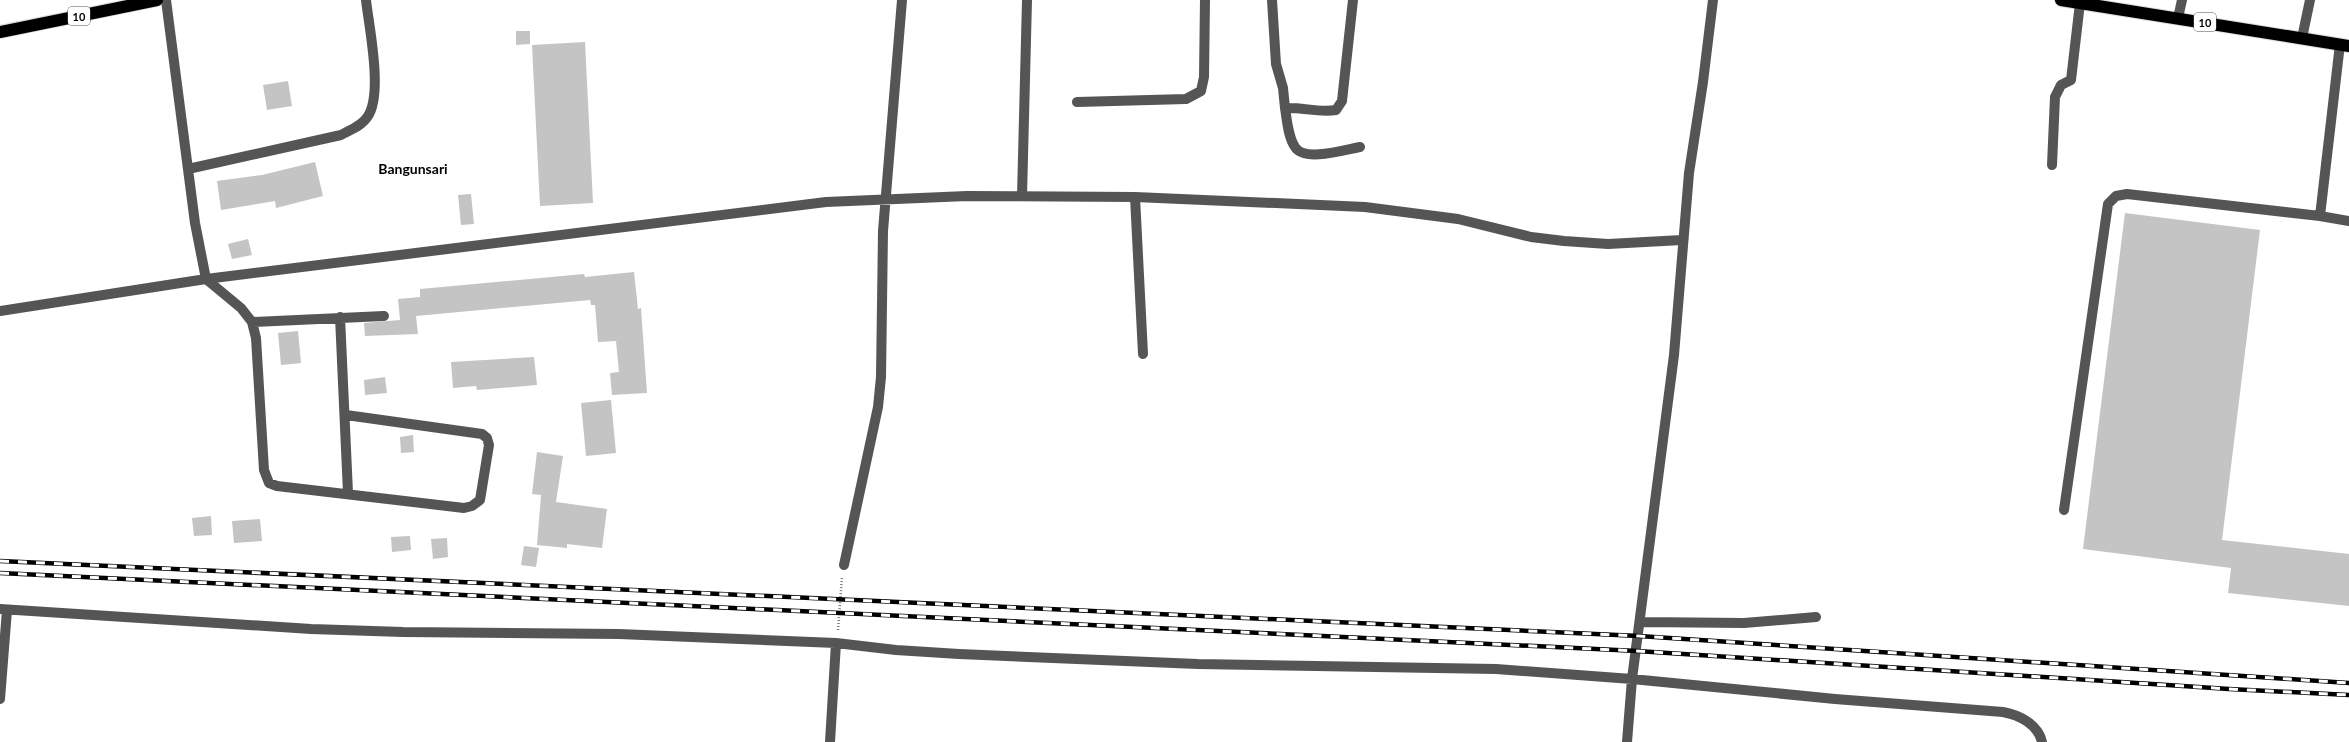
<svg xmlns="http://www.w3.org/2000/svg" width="2349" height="742" font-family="Lato,sans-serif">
	<rect width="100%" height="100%" fill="#fff"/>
	<path fill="#c4c4c4" d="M516,31h14v13l-14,1z
		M585,42l8,161 -53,3 -8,-161z
		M288,81l4,25 -25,4 -4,-25z
		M315,162l8,34 -47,12 -1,-7 -54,9 -4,-29 45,-6z
		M471,194l3,30 -13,1 -3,-30z
		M2125,213l135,17 -38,310 127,14v52l-121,-13 3,-25 -148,-19z
		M248,239l4,16 -20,4 -4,-15z
		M634,272l4,37 3,-1 6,85 -35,2 -2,-22 9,-1 -3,-31 -18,1 -3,-37h-4l-1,-5 -174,16 2,18 -53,2 -1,-13 36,-3 -2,-21 22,-2v-8l164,-15 1,3z
		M298,331l3,32 -20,2 -3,-32z
		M534,357l3,28 -60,5 -1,-4 -23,2 -2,-26z
		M385,377l2,16 -22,2 -1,-15z
		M611,400l5,53 -30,3 -5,-53z
		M413,435l1,17 -13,1 -1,-16z
		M537,452l26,4 -7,46 51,7 -5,39 -35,-4v4l-30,-3 4,-50 -9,-1z
		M211,516l1,19 -18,1 -2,-18z
		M260,519l2,22 -28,2 -2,-22z
		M410,536l1,14 -19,2 -1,-15z
		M447,538l1,19 -15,2 -2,-20z
		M524,546l15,2 -3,19 -15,-2z"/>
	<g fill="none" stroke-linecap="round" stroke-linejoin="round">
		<g stroke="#dbdbdb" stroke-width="14">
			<path id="highway" d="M2061,0l288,46
				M0,32l157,-32"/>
		</g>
		<path stroke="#777" stroke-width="2.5" stroke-dasharray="1 2" stroke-linecap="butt" d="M838,630l4,-53"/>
		<path stroke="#555" stroke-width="10" d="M1272,0l4,64 7,24 2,20c17,-1 34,5 51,2l6,-9 11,-101
			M2178,18l4,-18
			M2302,38l8,-38
			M1077,102l109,-3 15,-8 3,-14 1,-77
			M1285,108c2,12 3,29 10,39 9,15 49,3 65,0
			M2052,165l3,-68 6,-12 10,-5 9,-77
			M188,169l153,-34c9,-5 21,-9 27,-19 15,-23 1,-89 -2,-116
			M1022,196l5,-196
			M1135,197l8,157
			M2320,216l29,5
			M206,279l620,-77 141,-6 168,1 230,10 93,12 73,18 33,4 44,3 74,-4
			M206,279l35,29 11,14 4,16 8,132 5,13 8,3 187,22 8,-2 8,-6 9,-55 -2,-7 -5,-4 -136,-19
			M0,311l206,-32 -11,-56 -29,-223
			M340,317l8,176
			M252,322l132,-6
			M2064,510l44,-306 8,-8 11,-2 193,22 20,-172
			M844,565l34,-158 3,-30 2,-146 19,-231
			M0,609l311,20 92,3 216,2 217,9 60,7 63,4 239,10 298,5 136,10 203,20 168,13c16,3 35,12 39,30
			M1641,622l103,1 72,-6
			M0,699l7,-89
			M830,742l6,-99
			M1627,742l5,-63 42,-324 15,-182 14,-91 10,-82"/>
		<use href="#highway" stroke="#000" stroke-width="12"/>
		<g stroke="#000" stroke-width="4.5">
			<path id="rail" d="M0,561l1639,75 710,47
				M0,573l1637,78 592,38 120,6"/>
		</g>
		<use href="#rail" stroke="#fff" stroke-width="3" stroke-dasharray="9" stroke-linecap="butt"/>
	</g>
	<g text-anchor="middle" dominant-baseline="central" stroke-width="3" stroke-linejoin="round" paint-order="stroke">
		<g fill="#fff" stroke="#4c4c4c" stroke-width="1">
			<rect x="68" y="7" width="22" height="18" rx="3"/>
			<rect x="2194" y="13" width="22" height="18" rx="3"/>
		</g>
		<g font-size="11" font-weight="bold" fill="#000">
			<text x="79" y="16">10</text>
			<text x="2205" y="22">10</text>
		</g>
		<g font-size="14" font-weight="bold" fill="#000" stroke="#fff">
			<text x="413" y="168">Bangunsari</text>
		</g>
	</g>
</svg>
